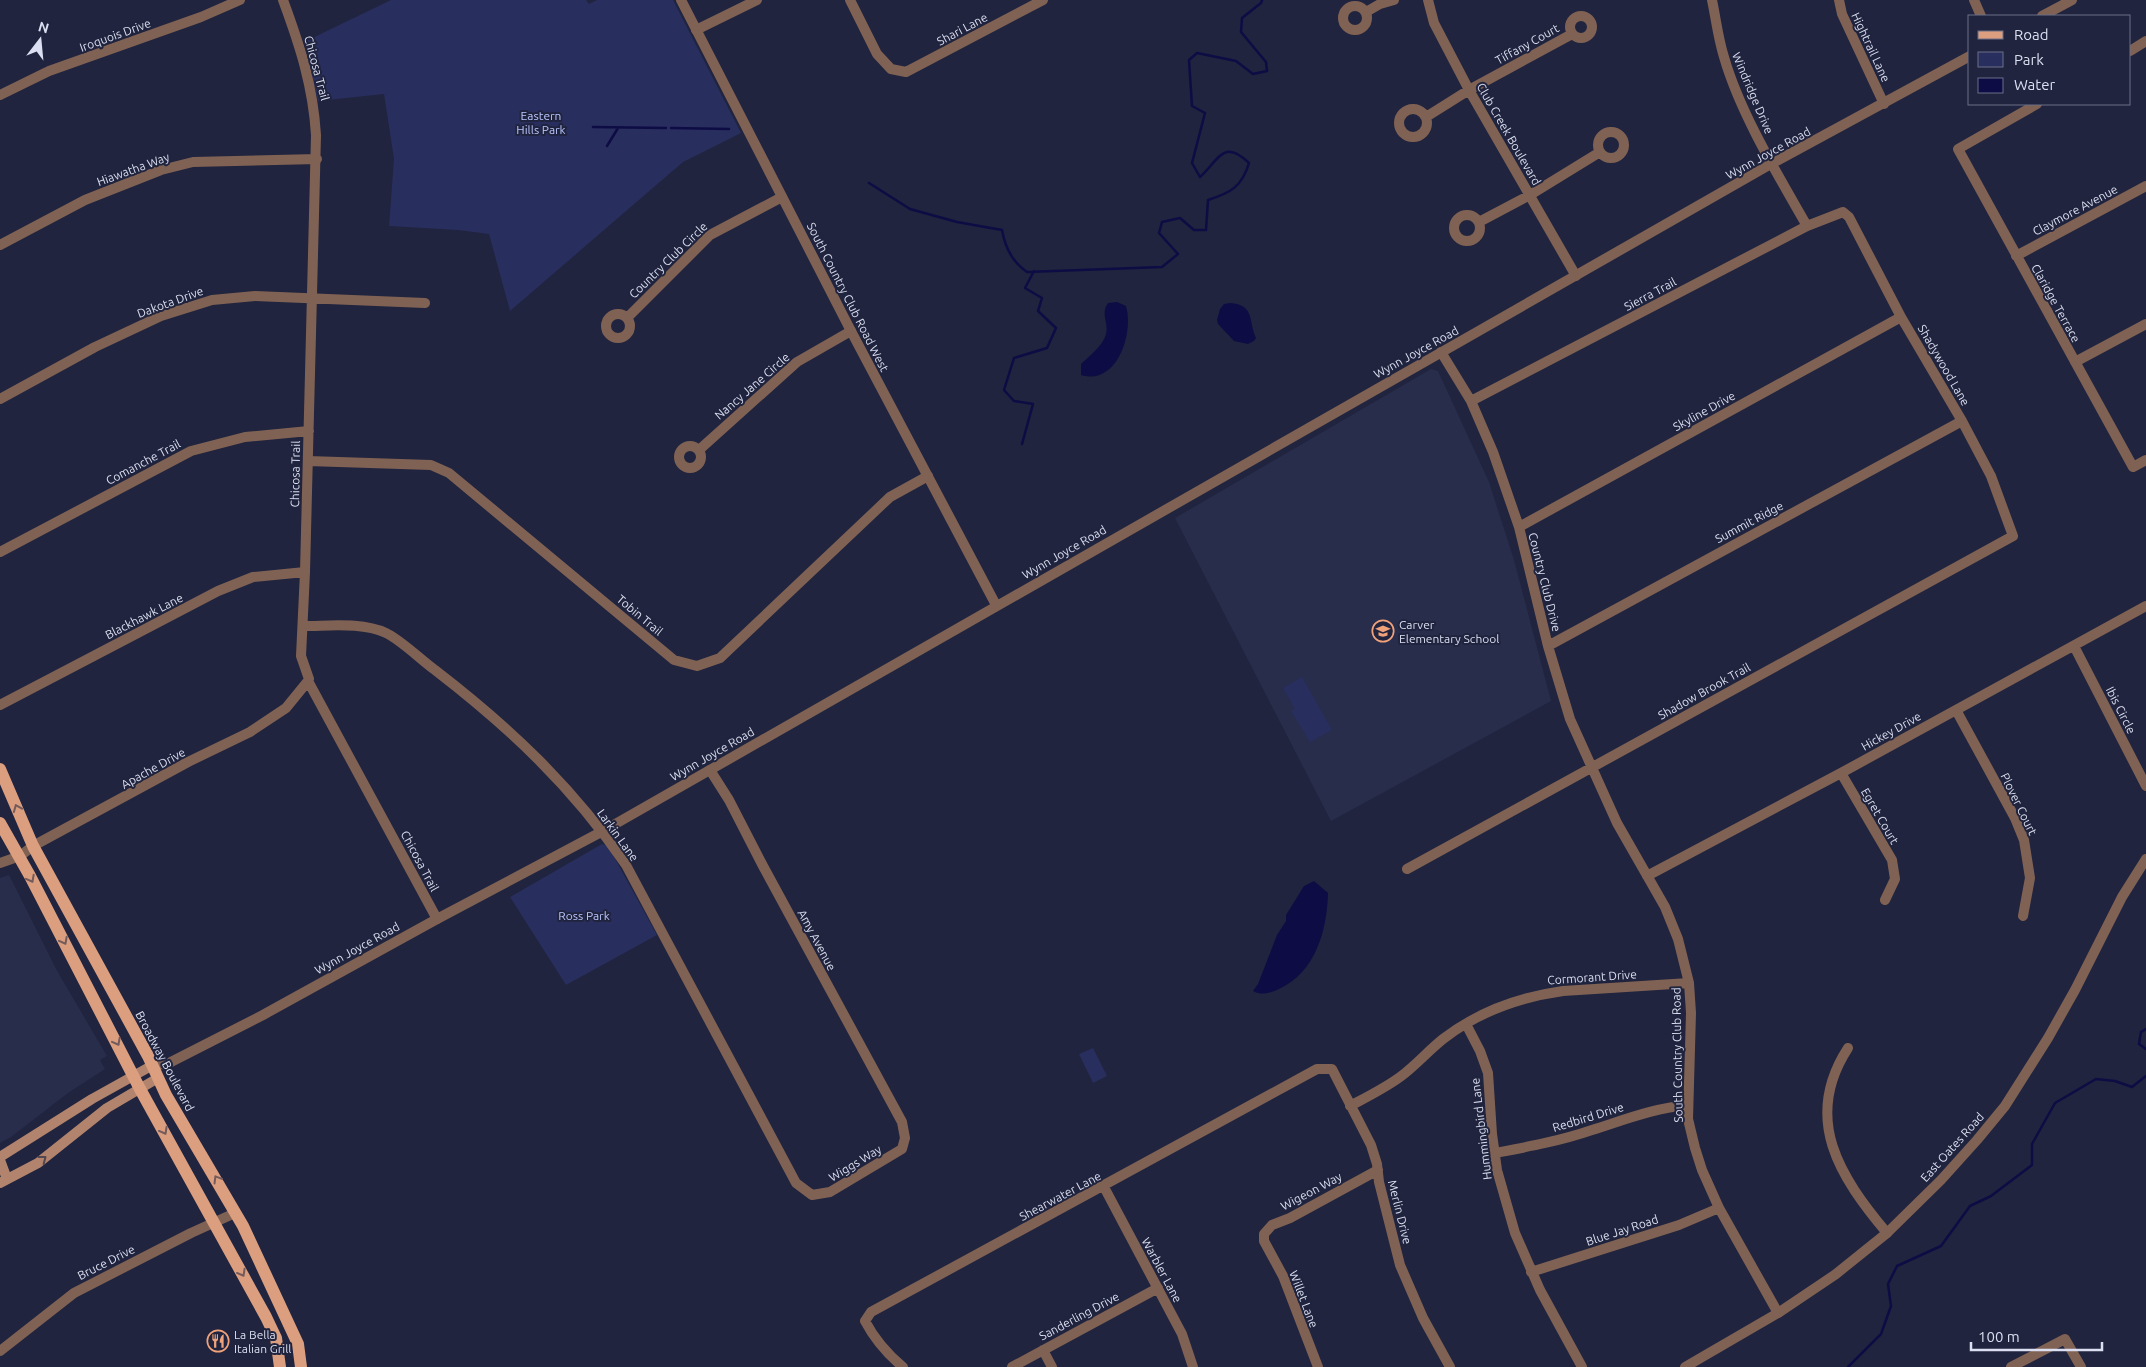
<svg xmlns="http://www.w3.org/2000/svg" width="2146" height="1367" font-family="Ubuntu,sans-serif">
	<rect width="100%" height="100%" fill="#20243e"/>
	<path fill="#282d4c" d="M1431,369l7,2 51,111 25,78 37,141 -220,120 -156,-303z
		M9,875l47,94 51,87 -7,4 5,9 -37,24 -57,44 -11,6v-265z"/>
	<path fill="#282e5e" d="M391,0h195l3,4 8,-4h76l68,133 -58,29 -173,149 -21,-77 -31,-4 -69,-4 5,-67 -10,-65 -66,7 -14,-59z
		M1302,677l30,53 -22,12 -19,-31 4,-2 -12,-21z
		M602,844l6,2 49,89 -91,50 -56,-88z
		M1093,1048l14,28 -14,7 -14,-29z"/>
	<path fill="#0e0c44" d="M1117,302l9,4c8,27 -9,80 -45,69v-11c8,-8 22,-18 25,-30 3,-11 -6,-20 2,-31z
		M1230,303c25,2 18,17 26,35l-2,3 -6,3 -14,-3 -16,-17 -1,-4 3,-11 4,-5z
		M1314,881l14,12c-1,37 -12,79 -49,96 -9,4 -17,7 -26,2l5,-7 19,-49 9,-14v-6l18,-29z"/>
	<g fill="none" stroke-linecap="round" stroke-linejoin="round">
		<path stroke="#0e0c44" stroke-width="2.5" d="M593,127l73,1
			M671,128l58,1
			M607,146l11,-18
			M869,183l41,26 47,13 45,8c3,17 10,32 25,42l135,-5 16,-13 -19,-21 3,-11 18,-4 14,12h12l2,-30c22,-7 34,-13 41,-37 -26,-25 -30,-3 -49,14l-8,-14 13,-50 -13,-7 -3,-46 8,-7 39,8 17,13 14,-3 -1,-9 -25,-30 1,-14 19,-15 1,-3
			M1022,444l11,-40 -19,-3 -10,-11 10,-32 33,-10 9,-20 -18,-17 4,-13 -17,-10 9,-17
			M2146,1029l-5,3 -2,12 7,5
			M1848,1367l33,-33 10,-28 -3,-22 9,-18 44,-20 29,-40 21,-10 41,-31v-21l23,-41 41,-24 19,2 17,6 14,-11"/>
		<path stroke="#806254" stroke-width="10" d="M283,0c17,46 30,86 33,135l-11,437 -4,84 8,23 -1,2 129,238
			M850,0l27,54 14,15 15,3 137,-72
			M1428,0l6,23 35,67 107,186
			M1712,0c4,19 6,38 12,57 16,56 54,118 83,169
			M1839,0l3,14 42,90
			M1974,0l7,16
			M1343 18a12 12 0 1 1 24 0a12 12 0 1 1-24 0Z
			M1366,12l14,-8 14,-4
			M1570 27a11 11 0 1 1 22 0a11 11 0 1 1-22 0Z
			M696,30l61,-30
			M2130,51l16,-10
			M0,95l49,-24 152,-54 39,-17
			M2037,104l-79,45 175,318 13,-7
			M1399 123a14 14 0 1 1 28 0a14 14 0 1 1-28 0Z
			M1426,117l43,-27 103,-56
			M1598 145a13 13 0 1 1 26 0a13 13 0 1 1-26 0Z
			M1454 228a13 13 0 1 1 26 0a13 13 0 1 1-26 0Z
			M1479,222l51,-27 70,-43
			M0,245l85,-45 76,-30 32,-8 124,-3
			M2016,256l130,-70
			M606 326a12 12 0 1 1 24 0a12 12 0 1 1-24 0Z
			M627,318l83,-83 72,-38
			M1441,352l30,49 22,51 26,75 29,119 22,73 47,104 48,84 13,32 11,44 2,30 -3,106 7,29 7,22 17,38 59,105
			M2075,362l71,-38
			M0,399l95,-52 66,-31 51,-16 43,-4 170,7
			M679 457a11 11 0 1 1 22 0a11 11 0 1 1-22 0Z
			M699,450l98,-88 54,-31
			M308,461l123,4 18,8 225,187 23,6 23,-8 170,-161 38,-21
			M1519,527l382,-210
			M0,552l191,-101 54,-14 64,-6
			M303,626c27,0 59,-4 83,7 15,7 35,27 49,37 74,57 138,117 191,195l170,318 16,12 18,-3 72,-43 3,-11 -3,-16 -139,-256 -34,-66 -19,-30
			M1548,646l414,-225
			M2074,646l72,140
			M0,705l218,-114 35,-14 52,-5
			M1956,710l59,108 9,22 6,38 -7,38
			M1841,773l51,87 3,19 -10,21
			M0,863l20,-7 13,-10 155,-84 62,-30 36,-24 22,-27
			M1407,869l606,-333 -22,-60 -29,-55 -61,-104 -52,-100 -6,-5 -36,14 -336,175
			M1647,876l194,-103 305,-167
			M1466,1024l14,27 8,22 4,61 5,36 18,63 25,57 42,77
			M1848,1048c-46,71 -8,129 39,185
			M1350,1106c17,-9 35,-18 50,-29 15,-11 28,-26 43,-38 35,-27 77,-42 120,-48l126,-8
			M1495,1153c32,-6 65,-12 97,-23 32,-10 62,-22 96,-25
			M1104,1187l78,147 11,33
			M1531,1272l148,-47 40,-17
			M1043,1350l9,17
			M0,1351l74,-58 117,-60 44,-20
			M903,1367c-17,-14 -28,-27 -38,-46l6,-9 446,-243h15l39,76 6,19 2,18 21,83 23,53 27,49
			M1012,1367l146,-79
			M1318,1367l-35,-91 -19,-35v-7l8,-9 18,-7 88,-48
			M2011,1367l54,-28 16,28"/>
		<path stroke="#806254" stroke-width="10" d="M681,0l170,331 145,274
			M2042,16l30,-16
			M153,1065l14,-1 96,-49 174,-96 166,-88 1168,-667 199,-108
			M1685,1367l93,-54 58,-39 51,-41 54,-53 36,-40 28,-34 43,-68 27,-48 47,-93 24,-38"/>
		<path stroke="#b3846d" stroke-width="10" d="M0,1157l92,-58 61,-34
			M0,1160l7,19
			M0,1183l38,-20 69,-55 51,-30"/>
		<path stroke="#db9e7f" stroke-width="12" d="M0,769l33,77 115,210 18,39 77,131 55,118 3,23
			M0,823l30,53 110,213 126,228 10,21 4,29"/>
	</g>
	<defs><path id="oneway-chevron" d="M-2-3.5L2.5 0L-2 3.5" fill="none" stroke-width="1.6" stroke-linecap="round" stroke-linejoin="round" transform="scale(1.25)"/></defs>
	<g stroke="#745b5b">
		<use href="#oneway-chevron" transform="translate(17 808) rotate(-112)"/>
		<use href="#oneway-chevron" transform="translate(31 879) rotate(62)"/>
		<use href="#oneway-chevron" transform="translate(64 941) rotate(62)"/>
		<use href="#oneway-chevron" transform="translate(117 1042) rotate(62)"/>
		<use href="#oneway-chevron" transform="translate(164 1131) rotate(61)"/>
		<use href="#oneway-chevron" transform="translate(217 1179) rotate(-121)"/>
		<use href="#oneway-chevron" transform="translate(242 1273) rotate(61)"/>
	</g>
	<use stroke="#53464e" href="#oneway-chevron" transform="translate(43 1159) rotate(-37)"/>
	<defs>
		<g id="school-ring" transform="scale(1.125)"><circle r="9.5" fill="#20243e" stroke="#f0a27a" stroke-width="1.5"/><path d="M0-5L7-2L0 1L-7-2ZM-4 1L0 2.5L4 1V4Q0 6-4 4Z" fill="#f0a27a"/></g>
		<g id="restaurant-ring" transform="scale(1.125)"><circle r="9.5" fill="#20243e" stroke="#f0a27a" stroke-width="1.5"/><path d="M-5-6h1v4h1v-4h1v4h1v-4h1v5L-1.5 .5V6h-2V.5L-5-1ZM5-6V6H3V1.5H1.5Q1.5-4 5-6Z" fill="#f0a27a"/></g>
	</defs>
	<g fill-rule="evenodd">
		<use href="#school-ring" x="1383" y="631"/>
		<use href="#restaurant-ring" x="218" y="1341"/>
	</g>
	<g text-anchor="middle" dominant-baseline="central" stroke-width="4" stroke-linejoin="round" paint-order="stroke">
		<g font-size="12" fill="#dbdff1" stroke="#20243e">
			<text transform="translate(962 29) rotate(-28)">Shari Lane</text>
			<text transform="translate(115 35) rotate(-20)">Iroquois Drive</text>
			<text transform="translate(1527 44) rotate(-29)">Tiffany Court</text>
			<text transform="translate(1871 47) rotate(65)">Hightrail Lane</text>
			<text transform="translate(317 68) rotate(75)">Chicosa Trail</text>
			<text transform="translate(1753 93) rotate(67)">Windridge Drive</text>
			<text transform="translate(1509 134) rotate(60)">Club Creek Boulevard</text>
			<text transform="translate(1768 153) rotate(-29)">Wynn Joyce Road</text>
			<text transform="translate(133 169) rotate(-20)">Hiawatha Way</text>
			<text transform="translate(2075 210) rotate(-28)">Claymore Avenue</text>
			<text transform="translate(668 260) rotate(-44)">Country Club Circle</text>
			<text transform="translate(1650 294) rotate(-28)">Sierra Trail</text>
			<text transform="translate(848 297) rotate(63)">South Country Club Road West</text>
			<text transform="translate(170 302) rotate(-20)">Dakota Drive</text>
			<text transform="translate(2056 303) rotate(61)">Claridge Terrace</text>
			<text transform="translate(1416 352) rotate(-29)">Wynn Joyce Road</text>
			<text transform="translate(1944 365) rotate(60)">Shadywood Lane</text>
			<text transform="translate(752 386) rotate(-41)">Nancy Jane Circle</text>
			<text transform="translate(1704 411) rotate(-29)">Skyline Drive</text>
			<text transform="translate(143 462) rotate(-28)">Comanche Trail</text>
			<text transform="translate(295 474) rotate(-89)">Chicosa Trail</text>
			<text transform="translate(1749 522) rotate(-28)">Summit Ridge</text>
			<text transform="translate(1064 552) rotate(-30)">Wynn Joyce Road</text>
			<text transform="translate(1545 582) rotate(76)">Country Club Drive</text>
			<text transform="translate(640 615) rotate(40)">Tobin Trail</text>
			<text transform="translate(144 616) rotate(-27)">Blackhawk Lane</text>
			<text transform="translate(1704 691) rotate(-29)">Shadow Brook Trail</text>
			<text transform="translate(2121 710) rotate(63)">Ibis Circle</text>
			<text transform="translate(1891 731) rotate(-29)">Hickey Drive</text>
			<text transform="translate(712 754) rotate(-30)">Wynn Joyce Road</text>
			<text transform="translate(153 768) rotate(-29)">Apache Drive</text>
			<text transform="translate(2019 804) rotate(64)">Plover Court</text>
			<text transform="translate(1880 816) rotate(60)">Egret Court</text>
			<text transform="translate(618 835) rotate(54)">Larkin Lane</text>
			<text transform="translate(420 861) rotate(62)">Chicosa Trail</text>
			<text transform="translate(817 940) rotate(62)">Amy Avenue</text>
			<text transform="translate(357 948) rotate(-29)">Wynn Joyce Road</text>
			<text transform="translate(1592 977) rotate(-4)">Cormorant Drive</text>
			<text transform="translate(1677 1055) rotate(-91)">South Country Club Road</text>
			<text transform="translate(165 1061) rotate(62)">Broadway Boulevard</text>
			<text transform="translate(1588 1117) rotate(-17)">Redbird Drive</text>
			<text transform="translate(1481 1129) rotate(-97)">Hummingbird Lane</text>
			<text transform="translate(1952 1147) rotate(-48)">East Oates Road</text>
			<text transform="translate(855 1163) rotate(-31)">Wiggs Way</text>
			<text transform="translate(1311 1191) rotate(-28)">Wigeon Way</text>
			<text transform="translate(1060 1196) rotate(-28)">Shearwater Lane</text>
			<text transform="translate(1400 1212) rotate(76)">Merlin Drive</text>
			<text transform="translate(1622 1230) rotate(-18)">Blue Jay Road</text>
			<text transform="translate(106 1262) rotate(-27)">Bruce Drive</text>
			<text transform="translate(1162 1270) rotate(62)">Warbler Lane</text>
			<text transform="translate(1304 1299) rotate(69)">Willet Lane</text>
			<text transform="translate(1079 1316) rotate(-28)">Sanderling Drive</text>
		</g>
		<g font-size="12" fill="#bac6fd" stroke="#20243e">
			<text x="541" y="115">Eastern<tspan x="541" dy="14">Hills Park</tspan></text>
			<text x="584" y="915">Ross Park</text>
		</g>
		<g font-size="12" fill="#dbdff1" stroke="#20243e" text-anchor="start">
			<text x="1399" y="624">Carver<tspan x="1399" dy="14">Elementary School</tspan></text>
			<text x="234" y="1334">La Bella<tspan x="234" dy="14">Italian Grill</tspan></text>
		</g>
	</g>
	<rect x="1968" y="15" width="162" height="90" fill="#20243e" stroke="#6b6f86"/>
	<rect x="1978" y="31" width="25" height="8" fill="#db9e7f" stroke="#6b6f86"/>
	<text x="2014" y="40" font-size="15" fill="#dbdff1">Road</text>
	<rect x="1978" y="52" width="25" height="15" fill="#282e5e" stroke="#6b6f86"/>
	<text x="2014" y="65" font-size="15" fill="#dbdff1">Park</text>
	<rect x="1978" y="78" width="25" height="15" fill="#0e0c44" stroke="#6b6f86"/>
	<text x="2014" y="90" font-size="15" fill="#dbdff1">Water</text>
	<g transform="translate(40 40) rotate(16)" stroke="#20243e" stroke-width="4" paint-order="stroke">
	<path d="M0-4L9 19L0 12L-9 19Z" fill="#dbdff1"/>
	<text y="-8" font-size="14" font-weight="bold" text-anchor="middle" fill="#dbdff1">N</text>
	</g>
	<path d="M1971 1342v8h131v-8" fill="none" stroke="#dbdff1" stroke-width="2.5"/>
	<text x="1978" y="1342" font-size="15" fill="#dbdff1" stroke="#20243e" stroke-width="4" paint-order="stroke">100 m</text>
</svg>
